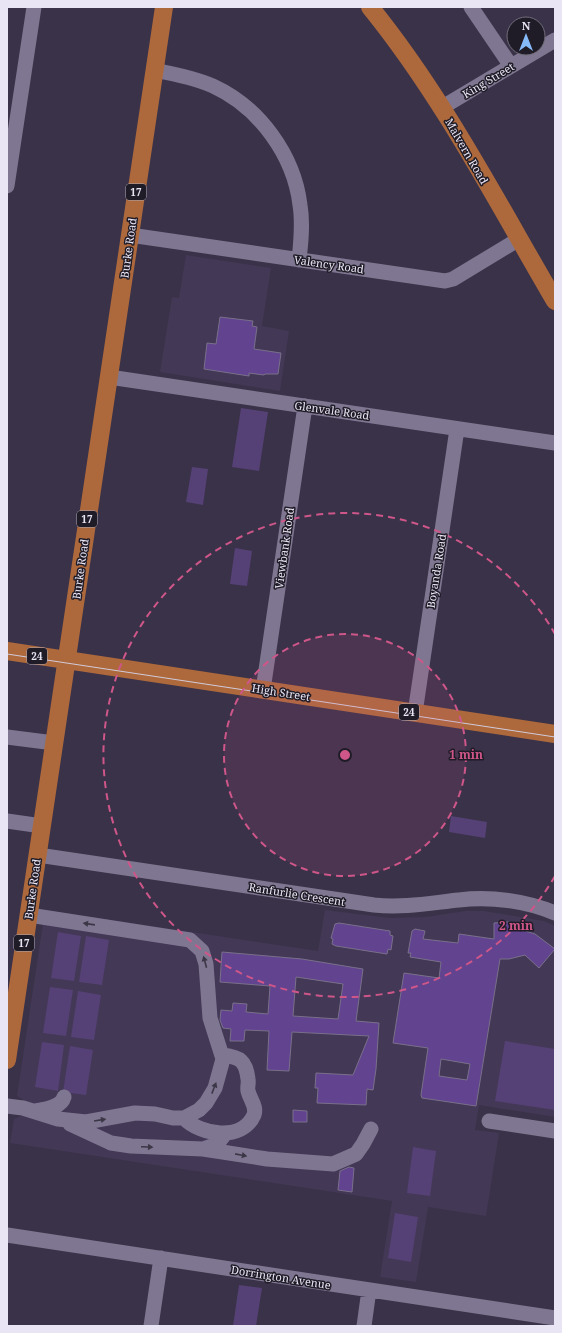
<svg xmlns="http://www.w3.org/2000/svg" width="562" height="1333" font-family="'Noto Serif',serif">
	<rect width="100%" height="100%" fill="#3a3249"/>
	<path fill="#433856" d="M186,255l85,13 -9,58 27,5 -9,60 -120,-19 12,-75 7,1z
		M45,910l273,41 7,-41 65,8 36,-1 39,-6h19l60,10 11,5v191l-76,-12 -4,25 24,3 -13,83 -58,-9 -12,75 -36,-5 12,-76 -382,-58 4,-24 7,-3 2,-16 -6,-4z"/>
	<path fill="#554175" d="M241,408l27,4 -9,59 -27,-4z
		M192,467l16,2 -5,36 -17,-3z
		M235,548l17,3 -5,35 -17,-2z
		M451,816l36,6 -2,16 -36,-6z
		M58,932l23,4 -7,45 -23,-3z
		M86,936l23,4 -7,45 -23,-3z
		M50,987l23,3 -7,46 -23,-3z
		M78,991l23,4 -7,45 -23,-3z
		M505,1041l50,8v61l-60,-9z
		M42,1042l22,3 -6,46 -23,-4z
		M70,1046l23,4 -7,45 -23,-3z
		M413,1147l23,4 -6,45 -23,-3z
		M395,1213l23,4 -7,45 -23,-4z
		M239,1285l23,3 -6,38h-23z"/>
	<path fill="#624390" stroke="#79708a" fill-rule="evenodd" d="M220,317l33,4 -1,5 5,1 -3,22 27,4 -3,21h-13l-1,1 -15,-2v3l-45,-7 3,-26 9,1z
		M508,922l14,3v5l13,4 20,15 -16,19 -14,-13 -16,4h-9l-24,147 -54,-8 -1,-3 7,-47 -35,-5 11,-70 35,5 2,-16 -31,-5 1,-4h-3l4,-22 3,-2 10,2 -2,8 35,4 1,-9 35,5v-16zM441,1059l29,5 -3,16 -28,-4z
		M339,923l51,8v4l3,1 -2,14 -3,-1 -1,5 -51,-8 -4,-2 1,-5 -2,-1 4,-14z
		M222,952l80,7 61,10 -7,52 23,2 -3,46 -3,21 -6,-1 -1,16 -49,-2 1,-15h-3l1,-15 37,2 16,-39 -77,-4 -3,39 -22,-1 2,-39 -24,-1 -1,11h-14l1,-12 -8,-1 -3,-8 1,-10 11,1 1,-8 14,1 -1,8 22,2 2,-28 -50,-4zM296,977l47,7 -5,35 -45,-3z
		M293,1110l14,1v11h-14z
		M349,1167l5,1 -2,24 -14,-2 2,-19z"/>
	<g fill="none" stroke-linecap="round" stroke-linejoin="round">
		<path stroke="#7f7791" stroke-width="15" d="M471,7l40,59
			M154,70c21,4 41,8 59,16 46,21 81,69 87,119 3,18 1,37 -1,55
			M441,108l114,-68
			M7,186l27,-179
			M130,235l315,46 8,-2 66,-40
			M109,377l446,66
			M263,690l42,-284
			M415,713l42,-284
			M7,737l47,6
			M7,821l35,5
			M38,855l336,50c29,3 56,-2 85,-5 32,-4 67,1 96,13
			M7,1106l16,2 35,11 28,3 49,-9 20,1 18,4h11l15,-8 7,-7 9,-15 8,-29 -13,-41 -4,-54 -4,-13 -12,-11 -161,-25
			M35,1111c10,-2 26,-3 29,-14
			M184,1118c16,17 58,24 70,-3 3,-9 -4,-15 -6,-24 -1,-4 1,-8 0,-12 -2,-18 -8,-22 -25,-24
			M489,1121l66,10
			M70,1124l41,19 20,3 72,3 14,-5 9,-11
			M203,1149l64,10 66,5 23,-10 7,-10 8,-15
			M7,1235l548,83
			M151,1326l10,-68
			M364,1326l5,-36"/>
		<path stroke="#ad693c" stroke-width="18" d="M370,7c73,90 127,195 185,294
			M7,651l548,83
			M7,1060l157,-1053"/>
		<path stroke="#d1cbdb" stroke-width="1" d="M7,654l548,83"/>
	</g>
	<defs><path id="oneway-solid" d="M-6-.8H1V-3.2L6.5 0L1 3.2V.8H-6Z"/></defs>
	<g fill="#3c3747">
		<use href="#oneway-solid" transform="translate(89 924) rotate(-172)"/>
		<use href="#oneway-solid" transform="translate(205 962) rotate(-105)"/>
		<use href="#oneway-solid" transform="translate(214 1088) rotate(-69)"/>
		<use href="#oneway-solid" transform="translate(100 1120) rotate(-9)"/>
		<use href="#oneway-solid" transform="translate(147 1147) rotate(3)"/>
		<use href="#oneway-solid" transform="translate(241 1155) rotate(11)"/>
	</g>
	<circle cx="345" cy="755" r="121" fill="#ce5689" fill-opacity=".12"/>
	<g fill="none" stroke="#ce5689" stroke-width="2" stroke-dasharray="7 5">
		<circle cx="345" cy="755" r="121"/>
		<path d="M555 876A242 242 0 1 1 555 634"/>
	</g>
	<g text-anchor="middle" dominant-baseline="central" stroke-width="3" stroke-linejoin="round" paint-order="stroke">
		<g fill="#201c27" stroke="#ada9b6" stroke-width="1">
			<rect x="126" y="184" width="20" height="16" rx="3"/>
			<rect x="77" y="511" width="20" height="16" rx="3"/>
			<rect x="27" y="648" width="20" height="16" rx="3"/>
			<rect x="399" y="704" width="20" height="16" rx="3"/>
			<rect x="14" y="935" width="20" height="16" rx="3"/>
		</g>
		<g font-size="10" font-weight="bold" fill="#eae5f4">
			<text x="136" y="192">17</text>
			<text x="87" y="519">17</text>
			<text x="37" y="656">24</text>
			<text x="409" y="712">24</text>
			<text x="24" y="943">17</text>
		</g>
		<g font-size="11" fill="#eae5f4" stroke="#201c27">
			<text transform="translate(488 80) rotate(-31)">King Street</text>
			<text transform="translate(467 151) rotate(60)">Malvern Road</text>
			<text transform="translate(128 248) rotate(-82)">Burke Road</text>
			<text transform="translate(329 264) rotate(8)">Valency Road</text>
			<text transform="translate(332 410) rotate(8)">Glenvale Road</text>
			<text transform="translate(284 548) rotate(-82)">Viewbank Road</text>
			<text transform="translate(80 569) rotate(-82)">Burke Road</text>
			<text transform="translate(436 571) rotate(-81)">Boyanda Road</text>
			<text transform="translate(281 692) rotate(9)">High Street</text>
			<text transform="translate(32 889) rotate(-82)">Burke Road</text>
			<text transform="translate(297 894) rotate(9)">Ranfurlie Crescent</text>
			<text transform="translate(281 1277) rotate(9)">Dorrington Avenue</text>
		</g>
	</g>
	<circle cx="345" cy="755" r="6" fill="#ce5689" stroke="#201c27" stroke-width="2"/>
	<g font-size="12" text-anchor="middle" font-weight="bold" fill="#ce5689" stroke="#201c27" stroke-width="3" stroke-linejoin="round" paint-order="stroke">
		<text x="466" y="759">1 min</text>
		<text x="516" y="930">2 min</text>
	</g>
	<rect width="562" height="1333" fill="none" stroke="#eae5f4" stroke-width="16"/>
	<g transform="translate(526 36)"><circle r="19" fill="#201c27" stroke="#716c79"/>
	<path d="M0-3L7 15L0 10L-7 15Z" fill="#86bbfb"/>
	<text y="-6" font-size="11" font-weight="bold" text-anchor="middle" fill="#eae5f4">N</text>
	</g>
</svg>
